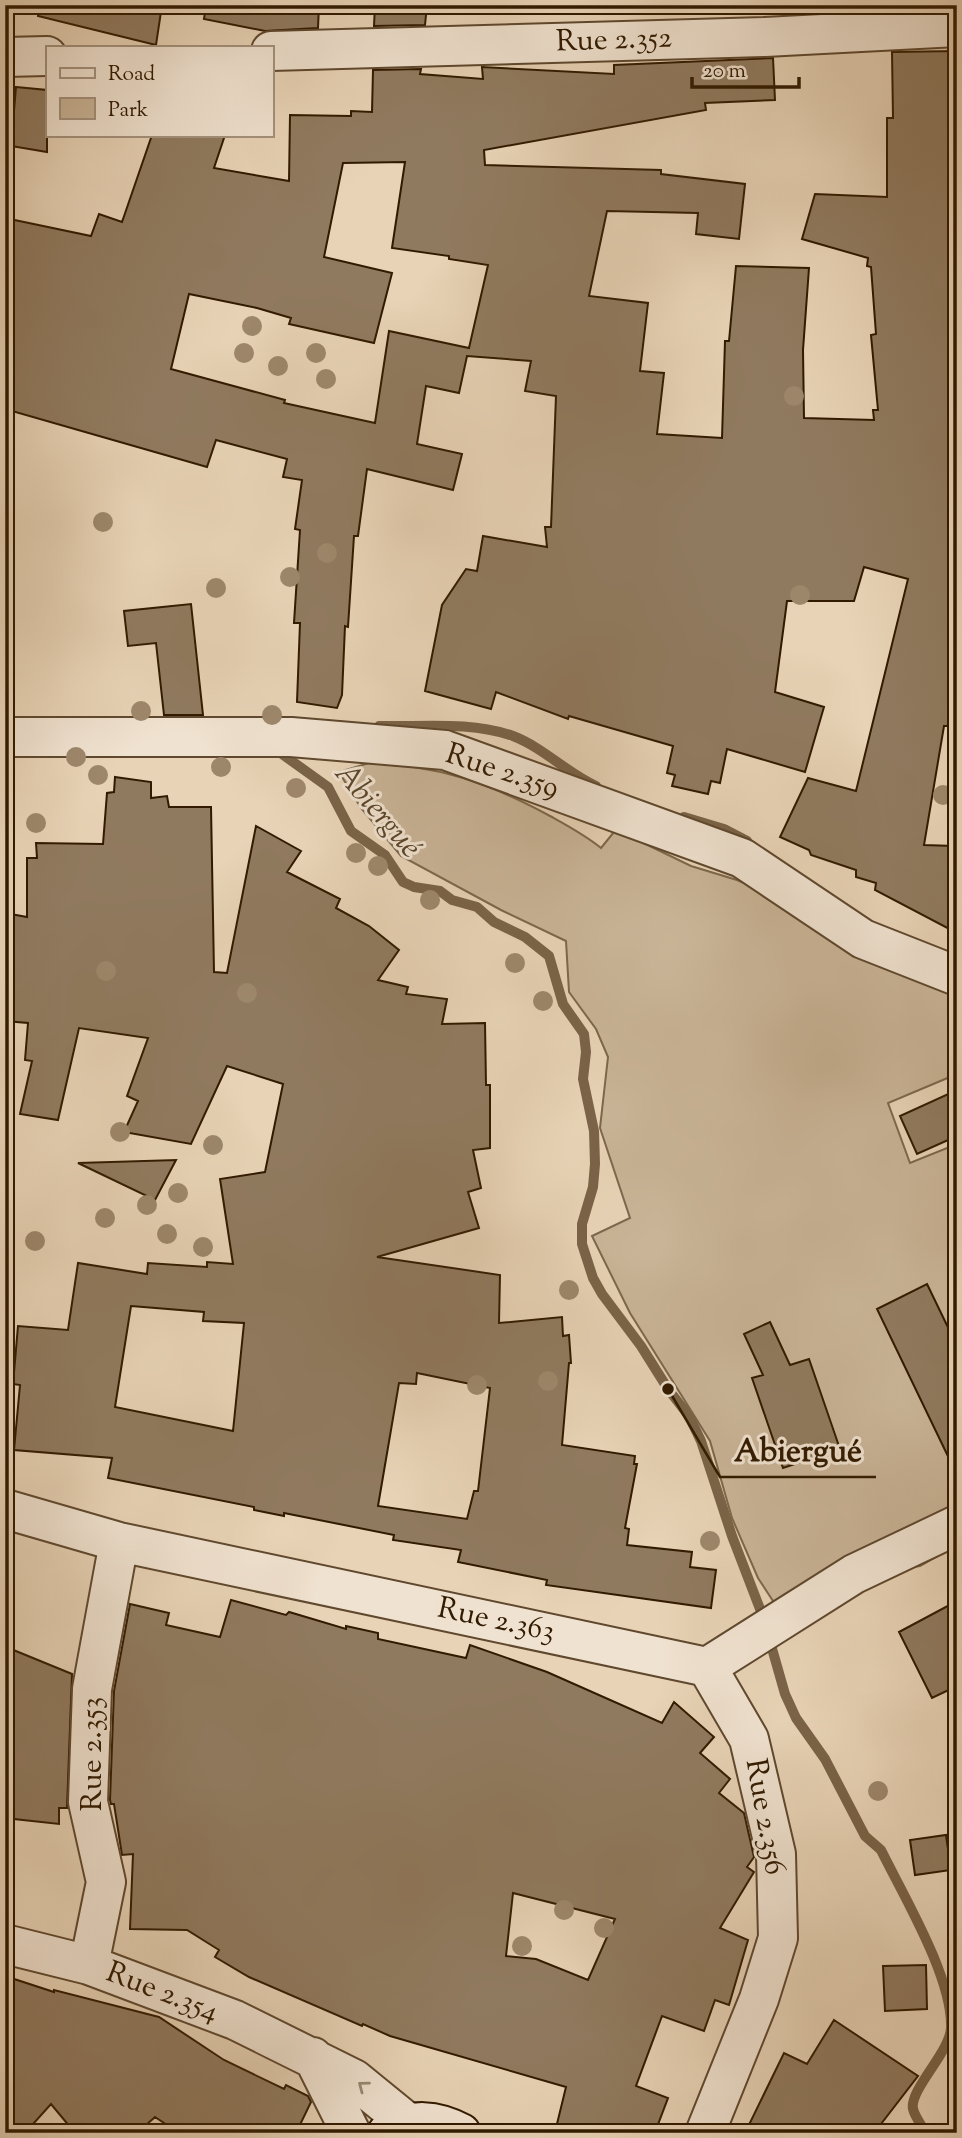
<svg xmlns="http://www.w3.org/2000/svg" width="962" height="2138" font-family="'Sorts Mill Goudy',serif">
	<rect width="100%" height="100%" fill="#e8d3b6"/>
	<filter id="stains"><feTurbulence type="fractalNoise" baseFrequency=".00286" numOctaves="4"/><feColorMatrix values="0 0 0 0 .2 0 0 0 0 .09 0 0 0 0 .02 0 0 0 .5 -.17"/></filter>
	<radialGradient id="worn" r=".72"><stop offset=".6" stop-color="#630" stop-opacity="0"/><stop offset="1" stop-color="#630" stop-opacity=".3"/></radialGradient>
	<path fill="#c9b497" stroke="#7d674c" stroke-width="2" d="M369,763c69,2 120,20 181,53 18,10 35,19 51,32l13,-16 15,4 62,30 46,14 57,24 163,85v85l-69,29 22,60 47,-19v401l-37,21 -46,6 -52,24 -49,5 -15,-23 -26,-60 -22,-77 -80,-128 -38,-77 38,-18 -30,-90 8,-71 -12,-28 -27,-37 -3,-51 -65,-31 -100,-54 -40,-48 -22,-36z"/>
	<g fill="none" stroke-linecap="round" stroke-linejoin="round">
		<path stroke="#7a6348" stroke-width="10" d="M379,726c43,1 92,-5 134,10 31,12 54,37 83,50
			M275,749l53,38 23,44 34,24 18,27 11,5 26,4 12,9 25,7 17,15 31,15 24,19 14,48 21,30 2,18 -3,27 11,52 1,33 -2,23 -11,37v20l11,34 9,16 39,52 27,43 21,27 12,25 31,95 33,86
			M684,817l40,12 23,12
			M769,1638l16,56 11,24 29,41 40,77 16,14c22,45 72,128 70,178 -1,24 -42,62 -38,81 2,8 9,17 13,24"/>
	</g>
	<path fill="#907a5f" stroke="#311a00" stroke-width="2" fill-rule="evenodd" d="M39,5h123l-6,40 -118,-29z
		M206,5h113l-1,23 -53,3 -61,-12z
		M375,5h52l-2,20 -51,1z
		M957,51v675h-13l-20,119 30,1 3,87 -82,-43 1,-7 -20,-6v-7l-45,-15 -2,-5 -29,-13 28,-59 48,13 52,-212 -44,-12 -10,34h-67l-12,91 49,15 -19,65 -78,-23 -7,34 -9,-2 -3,13 -36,-8 3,-11 -8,-2 6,-27 -104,-30 -1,3 -72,-27 -5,17 -66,-18 17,-86 24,-36 11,2 6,-35 64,11 -2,-20h6l5,-131 -31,-5 6,-30 -64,-5 -8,37 -33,-7 -9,58 45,10 -9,36 -86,-21 -9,67h-4l-6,91 -3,-1 -3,69 -5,13 -40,-6 3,-79h-6l6,-93 -5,-1 7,-49 -19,-3 4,-18 -71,-19 -9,27 -202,-58v-191l86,18 8,-22 23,8 30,-87h73l-11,33 75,13 1,-66 61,1v-5l21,1 1,-42 48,-1 -1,5 63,5 -1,-12 132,7v-9l159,-7 2,42 -70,3 1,7 -222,40 1,15 176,5v4l84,10 -6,55 -43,-5 2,-21 -91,-2 -18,85 59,7 -8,68 24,2 -7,61 65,4 3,-97h4l7,-75 73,2 -6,82 1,68 70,2 -1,-10h5l-7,-75 5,-1 -5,-67 -4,-1 1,-8 -66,-19 13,-45 72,3v-79h6l-1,-66zM405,162l-13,86 57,8v3l39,6 -19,83 -80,-17 -14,92 -91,-20 1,-3 -114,-31 18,-75 68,14 34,10 -2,6 85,19 18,-70 -68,-16 19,-94z
		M16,87l31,3v62l-36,-6z
		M191,604l12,111h-39l-8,-72 -28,3 -4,-35z
		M115,777l36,5v16l16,-2 2,11h42l3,165 13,1 29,-147 45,25 -14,21 53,27 -4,9 33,18 30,24 -21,30 30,7 -2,7 41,5 -5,25 43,-1 1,62h4v63l-17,2 8,38 -13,4 11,36 -102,29 123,18 -1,48 63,-6 1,19 6,-1 2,28h-2l-7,82 73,11 -1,8h3l-12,64 4,1 -2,16 65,7 -2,15 26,3 -5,38 -165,-23 1,-5 -89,-18 3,-12 -68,-10 1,-5 -110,-22v3l-30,-6v-3l-146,-29 4,-20 -98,-8 6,-65 -7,-1 5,-58 50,4 10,-67 69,11 1,-11 59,4v-5l26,2 -13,-85 45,-7 18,-88 -56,-18 -36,78 -67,-12 14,-31 -11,-5 21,-58 -69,-10 -21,92 -38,-6 12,-53 -7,-1 3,-37 -23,-2v-108l22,4v-59h10l-1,-15 67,1 4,-51 7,-1zM131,1306l73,6 -1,9 41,2 -11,108 -118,-24zM417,1373l73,15 -12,103h-4l-7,28 -89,-13 21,-123 17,1z
		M957,1090v46l-40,18 -17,-38z
		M176,1160l-21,40 -77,-37z
		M927,1284l30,62v129l-80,-166z
		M770,1322l20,43 19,-6 31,90 -57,19 -31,-90 11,-3 -19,-41z
		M231,1600l55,15 3,-3 57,17v-3l32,7v6l88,19 4,-13 77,27 115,51 12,-21 40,35 -14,16 30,26 -11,14 25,20 10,44 -7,10 7,5 -34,56 28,12 -19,65 -14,-5 -11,31 -42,-15 -26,70 32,12 -11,29 -13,6h-69l-19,-5 10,-41 -176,-51 -27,-12 -1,2 -113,-49 -34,-20 4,-7 -32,-20 -57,-1 3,-75 -11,1 -8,-51h-3l-1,-4 4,-109 16,-87 39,9 -3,12 54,12zM513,1893l102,26 -27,61 -52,-21 -30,-3z
		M957,1601v85l-25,12 -33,-66z
		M11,1649l61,25 -5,134h-8v16l-54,-6v-89z
		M946,1835l5,35 -36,5 -5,-35z
		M926,1965l1,44 -42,2 -2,-45z
		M5,1976l49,16v-2l105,27 65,43 60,29 2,-4 22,11 3,6 -15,31h-117l-24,-16 -18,16h-62l-24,-29 -26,29h-20z
		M834,2020l84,56 -44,57h-129l39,-80 23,11z"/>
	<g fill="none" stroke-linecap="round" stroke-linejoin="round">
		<g stroke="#5f482e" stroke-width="42">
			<path id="street" d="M271,51l494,-14 192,-10
				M5,57l42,-1
				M5,737h286l154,13 297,108 121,81 94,37
				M5,1509l114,33 588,125 147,-93 103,-49
				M5,1944l84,21 146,55 119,59 54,44
				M89,1965l17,-83 -18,-80 4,-113 27,-147
				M313,2057l38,76
				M705,2133l54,-134 19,-61 -2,-84 -27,-115 -42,-72"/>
		</g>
		<g stroke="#311a00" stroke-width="42">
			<path id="secondary" d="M387,2133c24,-16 50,-13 74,0"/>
		</g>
		<use href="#street" stroke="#f0e2d0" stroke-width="38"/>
		<use href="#secondary" stroke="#f0e2d0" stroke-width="38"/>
	</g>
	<g fill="#9d876b">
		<circle cx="252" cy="326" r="10"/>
		<circle cx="244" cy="353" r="10"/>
		<circle cx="316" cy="353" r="10"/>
		<circle cx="278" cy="366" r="10"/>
		<circle cx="326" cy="379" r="10"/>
		<circle cx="794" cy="396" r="10"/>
		<circle cx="103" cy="522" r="10"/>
		<circle cx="327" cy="553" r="10"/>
		<circle cx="290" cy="577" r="10"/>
		<circle cx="216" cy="588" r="10"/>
		<circle cx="800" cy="595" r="10"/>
		<circle cx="141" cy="711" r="10"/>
		<circle cx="272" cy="715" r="10"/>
		<circle cx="76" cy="757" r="10"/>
		<circle cx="221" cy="767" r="10"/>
		<circle cx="98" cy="775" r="10"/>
		<circle cx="296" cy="788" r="10"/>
		<circle cx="943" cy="795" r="10"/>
		<circle cx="36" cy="823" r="10"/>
		<circle cx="356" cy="853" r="10"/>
		<circle cx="378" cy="866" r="10"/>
		<circle cx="430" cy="900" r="10"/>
		<circle cx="515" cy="963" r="10"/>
		<circle cx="106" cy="971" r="10"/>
		<circle cx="247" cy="993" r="10"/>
		<circle cx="543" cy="1001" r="10"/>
		<circle cx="120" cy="1132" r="10"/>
		<circle cx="213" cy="1145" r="10"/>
		<circle cx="178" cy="1193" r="10"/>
		<circle cx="147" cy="1205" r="10"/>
		<circle cx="105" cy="1218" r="10"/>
		<circle cx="167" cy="1234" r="10"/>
		<circle cx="35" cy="1241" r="10"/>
		<circle cx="203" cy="1247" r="10"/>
		<circle cx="569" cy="1290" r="10"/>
		<circle cx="548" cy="1381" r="10"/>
		<circle cx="477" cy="1385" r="10"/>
		<circle cx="710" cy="1541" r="10"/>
		<circle cx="878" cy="1791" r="10"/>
		<circle cx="564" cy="1910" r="10"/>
		<circle cx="604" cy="1928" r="10"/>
		<circle cx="522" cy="1946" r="10"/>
	</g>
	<defs><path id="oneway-chevron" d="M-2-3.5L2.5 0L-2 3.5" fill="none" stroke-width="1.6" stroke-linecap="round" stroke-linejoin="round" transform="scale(1.75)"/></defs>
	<use stroke="#9a8872" href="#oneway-chevron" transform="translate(363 2086) rotate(-143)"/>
	<g text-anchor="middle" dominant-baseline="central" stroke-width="6" stroke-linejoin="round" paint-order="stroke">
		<g font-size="30" fill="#311a00" stroke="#f0e2d0">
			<text transform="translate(614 41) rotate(-2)">Rue 2.352</text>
			<text transform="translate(502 772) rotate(18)">Rue 2.359</text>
			<text transform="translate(496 1621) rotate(12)">Rue 2.363</text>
			<text transform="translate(93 1754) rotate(-90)">Rue 2.353</text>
			<text transform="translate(764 1817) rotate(80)">Rue 2.356</text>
			<text transform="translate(162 1993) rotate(21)">Rue 2.354</text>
		</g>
		<g font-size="32" font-style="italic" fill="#5b452a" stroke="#f0e2d0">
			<text transform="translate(377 811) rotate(49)">Abiergué</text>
		</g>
	</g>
	<path fill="none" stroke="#311a00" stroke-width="2.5" d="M668 1389L720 1477H876"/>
	<circle fill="#311a00" stroke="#f0e2d0" stroke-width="2.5" cx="668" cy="1389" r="7"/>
	<g font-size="32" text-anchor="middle" font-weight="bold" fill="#311a00" stroke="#f0e2d0" stroke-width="6" stroke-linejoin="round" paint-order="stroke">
		<text x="798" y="1461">Abiergué</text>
	</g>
	<rect width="962" height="2138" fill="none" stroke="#e8d3b6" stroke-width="28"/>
	<rect x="7" y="7" width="948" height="2124" fill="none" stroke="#311a00" stroke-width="3.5"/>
	<rect x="14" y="14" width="934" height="2110" fill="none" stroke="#311a00" stroke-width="2"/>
	<rect x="46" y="46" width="228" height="91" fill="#f0e2d0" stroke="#a4927d" stroke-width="2"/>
	<rect x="60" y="68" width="35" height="10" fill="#f0e2d0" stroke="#a4927d" stroke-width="2"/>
	<text x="108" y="80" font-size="21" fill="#311a00">Road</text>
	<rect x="60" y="98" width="35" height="21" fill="#c9b497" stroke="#a4927d" stroke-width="2"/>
	<text x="108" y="116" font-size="21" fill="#311a00">Park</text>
	<path d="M692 77v10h107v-10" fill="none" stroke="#311a00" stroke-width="3.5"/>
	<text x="703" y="77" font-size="21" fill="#311a00" stroke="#f0e2d0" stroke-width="5" paint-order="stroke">20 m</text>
	<rect width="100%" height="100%" filter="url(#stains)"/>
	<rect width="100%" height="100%" fill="url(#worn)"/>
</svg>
